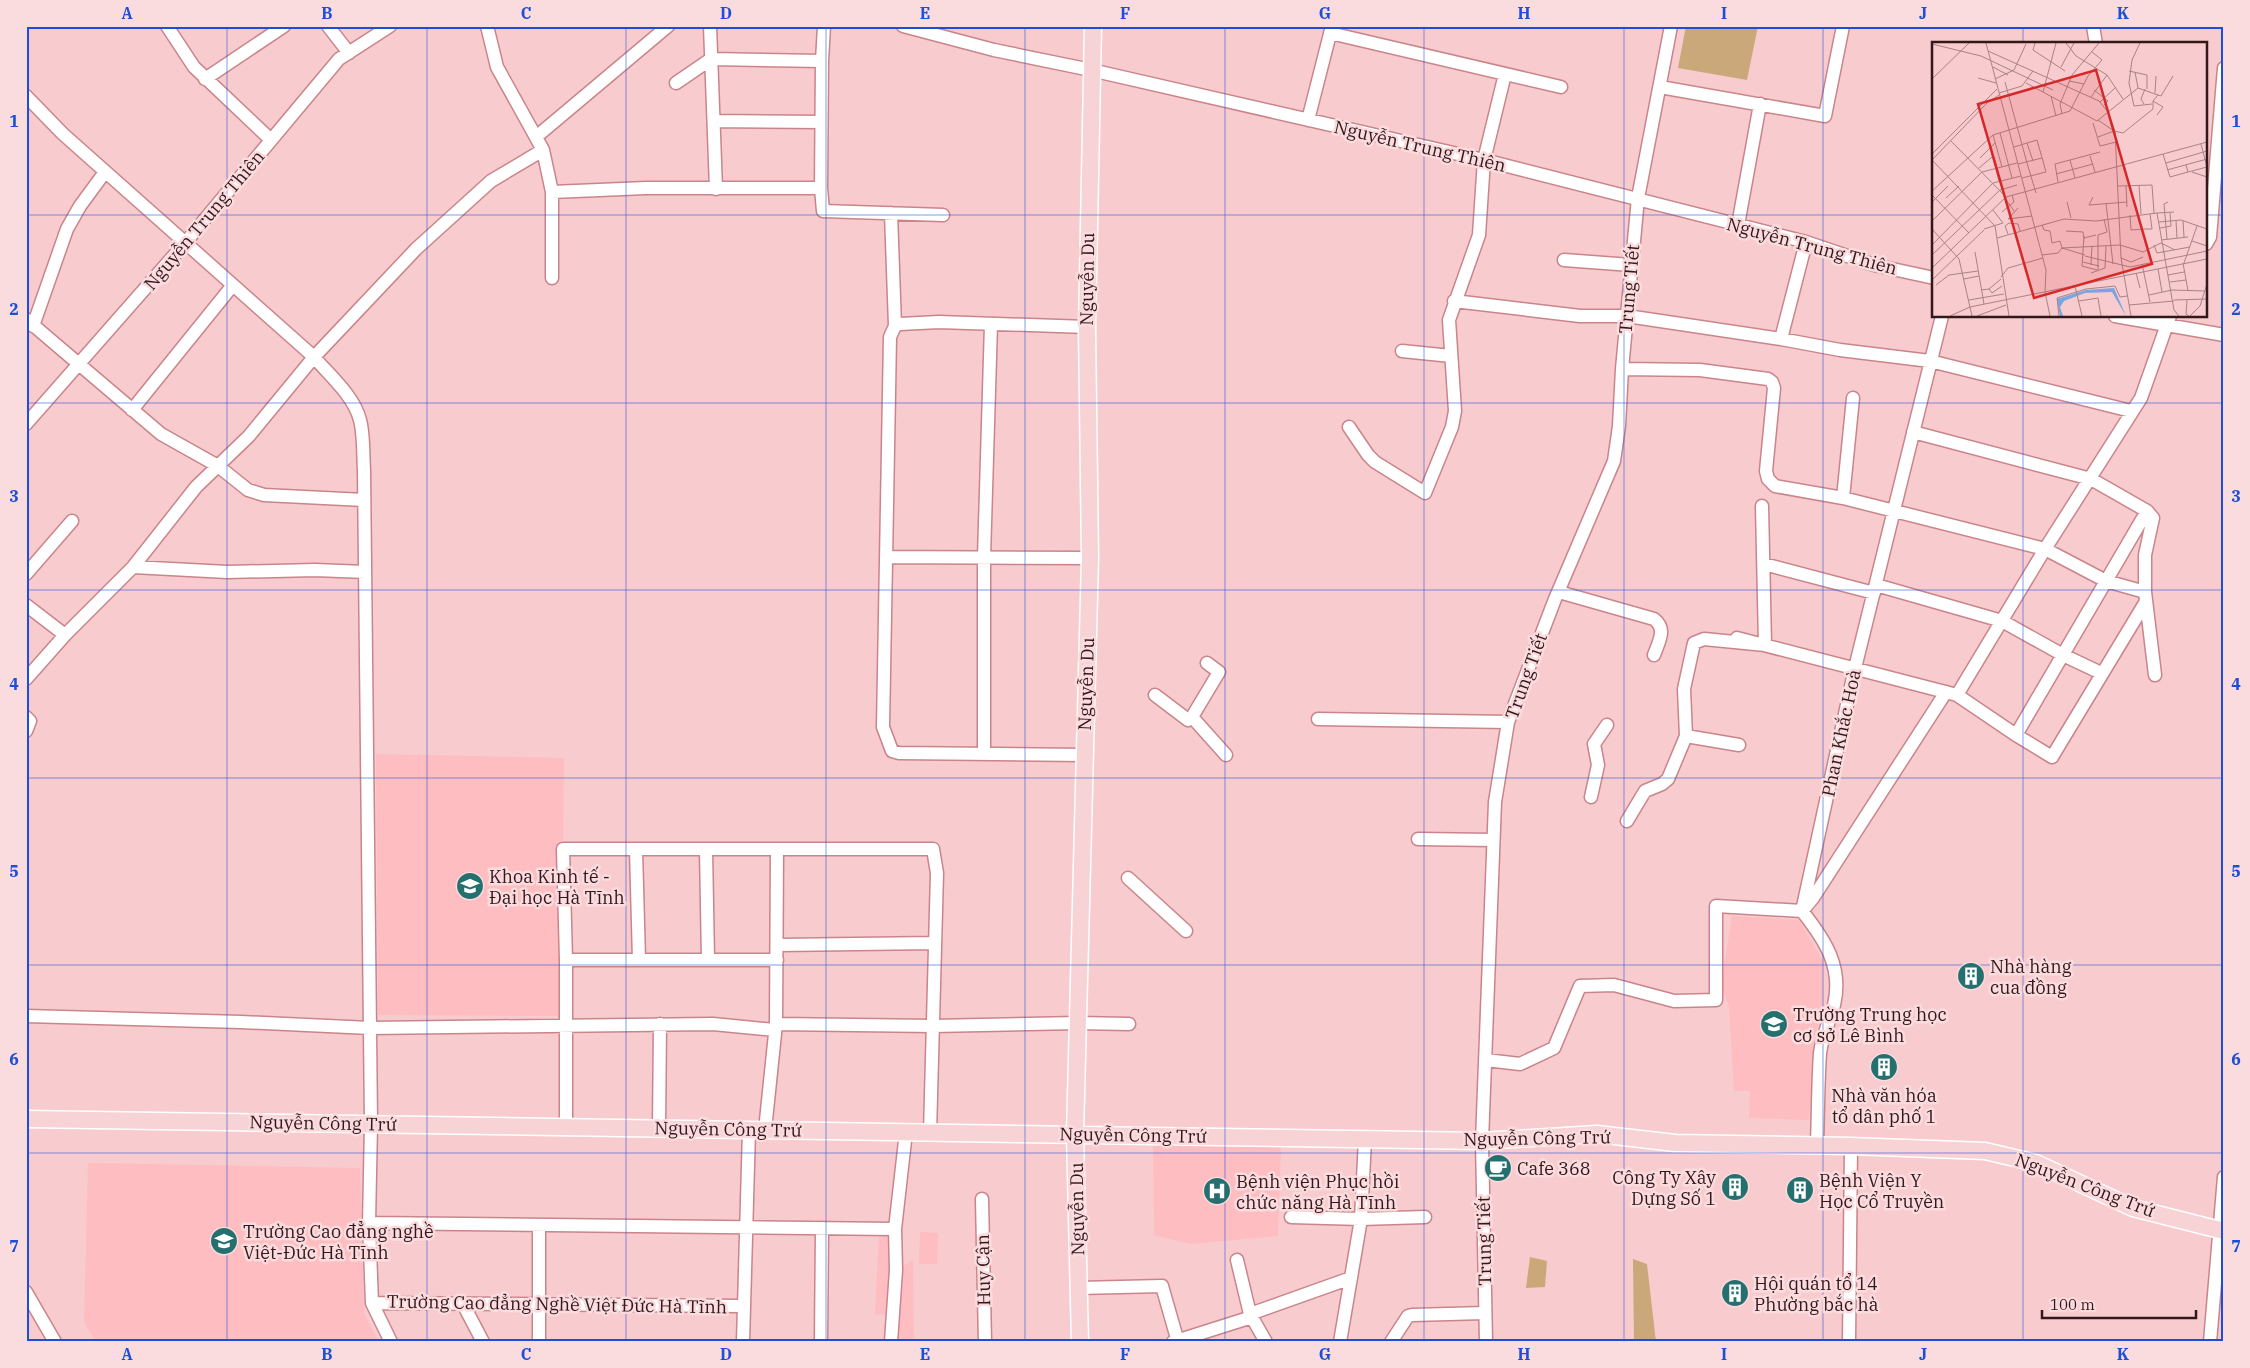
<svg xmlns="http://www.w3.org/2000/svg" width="2250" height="1368" font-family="'IBM Plex Serif',serif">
	<rect width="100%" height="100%" fill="#f8cbce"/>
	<path fill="#febdc1" d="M376,754l188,4 -3,258 -183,-1z
		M1732,916l67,4 24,41v51l-9,25 -5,83 -60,-2 1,-27h-16l-5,-84 -8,-22z
		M1153,1145l128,2 -3,89 -87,8 -37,-9z
		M88,1163l272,5 4,145 15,29h-283l-12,-20z
		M920,1232l18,1 -1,31h-18z
		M879,1234l14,1 -4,80 -14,-1z
		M913,1260l1,82h-17l-1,-72z"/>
	<path fill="#cba87a" d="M1686,26h72l-11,54 -69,-12z
		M1530,1257l17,4 -2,26 -19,1z
		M1633,1259l14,5 9,78h-22z"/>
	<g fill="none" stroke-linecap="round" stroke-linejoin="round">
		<g stroke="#c9858a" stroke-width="15">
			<path id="minor" d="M167,26l27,41 77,73
				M328,26l21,27
				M710,26l6,163
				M903,26l91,24 97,20 393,90 322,82 68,23 60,13
				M2093,26l3,18
				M1330,33l231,54
				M205,79l79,-53
				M676,83l35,-24 111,2
				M1660,87l165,29 18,-90
				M26,96l37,38 251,223c16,19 40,39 46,63 4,15 3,35 4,51l7,653 -2,99 3,80 19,39
				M1308,120l24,-94
				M714,121l107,1
				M536,137l132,-111
				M543,150l9,42v86
				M821,188l2,23 120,4
				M552,192l94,-4h175l1,-127 2,-35
				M891,213l4,113 -5,11 -7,390 9,24 7,2 185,2
				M1738,225l22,-121
				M2206,244l4,-7 14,-169
				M1564,260l67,5
				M1454,301l126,15h47l154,23 59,11 90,11 201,50
				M2115,316l109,19
				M26,319l135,115 57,32 30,24 16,5 100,5
				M33,326l34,-97 13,-23 25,-34
				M895,326l5,-2 39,-2 148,5
				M1781,339l25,-97
				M1402,351l49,5
				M1622,369l78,1 68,9 4,3 2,6 -8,83 2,8 7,7 68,12 202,51 61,32 39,11
				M132,410l101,-125
				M26,424l159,-181 154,-184 51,-33
				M1349,427l19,28 7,7 50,31 27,-66 3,-16 -6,-91 30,-85 5,-75 21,-86
				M1913,432l178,47 56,32 6,7 -8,37v37l10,83
				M1843,498l10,-100
				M886,557l204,1
				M1764,564l110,29
				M133,567l94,5 88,-2 50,2
				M26,574l46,-53
				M1876,585l126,36 61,34 38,18
				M1559,592l95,27c13,10 5,22 0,36
				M26,605l39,30
				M1737,638l220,57 59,40 36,22 93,-154
				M26,679l39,-44 68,-68 63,-80 53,-51 65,-79 102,-108 75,-68 52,-31 -46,-83 -10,-41
				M1155,695l33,25 4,-3 27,-45 -12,-9
				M1957,695l88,-146 96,-151 29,-82
				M26,717l4,4 -4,10
				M1192,717l34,38
				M1318,719l190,3
				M2016,735l131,-224
				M1686,736l53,9
				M984,754v-197l7,-233
				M1591,797l7,-32 -4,-21 13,-19
				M1627,821l18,-30 17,-7 6,-5 18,-43 -2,-47 10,-46 10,-4 61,6 -3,-139
				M1418,839l75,1
				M636,850l3,110
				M706,850l2,110
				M1128,878l58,53
				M778,945l157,-2
				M566,960h211
				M26,1016l215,6 129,6 343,-4 62,6
				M776,1024l157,2 144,-3 52,1
				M1486,1060l34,4 34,-16 26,-62 34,-1 60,16 42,-1v-94l86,5 11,-13 133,-206
				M566,1127v-167l-3,-111h370l4,24 -7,260
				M659,1128l1,-104
				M765,1130l11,-106 1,-174
				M1817,1145c1,-31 1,-62 3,-92 2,-17 10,-32 14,-48 9,-38 -9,-65 -32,-94l53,-243 87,-352
				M982,1199l3,143
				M1291,1217l70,2 64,-2
				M369,1223l526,6
				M1237,1260l13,54 16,28
				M1079,1288l83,-2 16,56
				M26,1292l29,50
				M462,1302l21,40
				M372,1303l371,3
				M1250,1314l101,-36
				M539,1342v-117
				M743,1342l6,-212
				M821,1342l1,-114
				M891,1342l5,-72 -1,-41 11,-97
				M1173,1342l79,-25
				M1340,1342l21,-123 4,-80
				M1391,1342l17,-26 4,-1 73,-2
				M1486,1342l-4,-201 13,-339 13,-80 47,-123 59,-138 5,-35 3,-57 16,-171 33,-172
				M1849,1342l2,-196
				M2210,1342l14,-165"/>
		</g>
		<g stroke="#fff" stroke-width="19">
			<path id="major" d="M26,1119l1456,22 115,-7 78,9 176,3 134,5 51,12 97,45 91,23
				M1080,1342l-5,-208 15,-576 -3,-231 6,-301"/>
		</g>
		<use href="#minor" stroke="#fff" stroke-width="12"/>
		<use href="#major" stroke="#f7d3d6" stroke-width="16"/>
	</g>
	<path fill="none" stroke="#1d4ed8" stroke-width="1" stroke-opacity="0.55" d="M227,26v1316M427,26v1316M626,26v1316M826,26v1316M1025,26v1316M1225,26v1316M1424,26v1316M1624,26v1316M1823,26v1316M2023,26v18M26,215h1908M2206,215h18M2023,316v1026M26,403h2198M26,590h2198M26,778h2198M26,965h2198M26,1153h2198"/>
	<defs>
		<g id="university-disc" transform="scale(1.4375)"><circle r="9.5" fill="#25706f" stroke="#fbdcde"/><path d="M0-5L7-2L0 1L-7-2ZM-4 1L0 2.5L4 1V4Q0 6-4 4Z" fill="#fff"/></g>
		<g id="building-disc" transform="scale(1.4375)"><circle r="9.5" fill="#25706f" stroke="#fbdcde"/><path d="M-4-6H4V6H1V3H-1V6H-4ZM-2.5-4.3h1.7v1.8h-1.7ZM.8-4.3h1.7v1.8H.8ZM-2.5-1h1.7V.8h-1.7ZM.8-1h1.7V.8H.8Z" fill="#fff"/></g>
		<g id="school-disc" transform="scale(1.4375)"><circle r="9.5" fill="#25706f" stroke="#fbdcde"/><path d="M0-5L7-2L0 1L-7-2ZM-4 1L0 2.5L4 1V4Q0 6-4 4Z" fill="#fff"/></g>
		<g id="cafe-disc" transform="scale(1.4375)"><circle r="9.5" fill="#25706f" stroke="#fbdcde"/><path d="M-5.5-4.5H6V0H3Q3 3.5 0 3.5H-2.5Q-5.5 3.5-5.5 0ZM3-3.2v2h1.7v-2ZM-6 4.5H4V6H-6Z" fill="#fff"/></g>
		<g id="hospital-disc" transform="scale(1.4375)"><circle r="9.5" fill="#25706f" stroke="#fbdcde"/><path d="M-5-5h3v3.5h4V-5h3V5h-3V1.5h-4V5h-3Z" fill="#fff"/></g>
	</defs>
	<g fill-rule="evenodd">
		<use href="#university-disc" x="470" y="886"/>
		<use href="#building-disc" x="1971" y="976"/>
		<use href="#school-disc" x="1774" y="1024"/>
		<use href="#building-disc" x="1884" y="1067"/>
		<use href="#cafe-disc" x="1498" y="1168"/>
		<use href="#building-disc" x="1735" y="1187"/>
		<use href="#building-disc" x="1800" y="1190"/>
		<use href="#hospital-disc" x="1217" y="1191"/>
		<use href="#university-disc" x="224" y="1241"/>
		<use href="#building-disc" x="1735" y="1293"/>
	</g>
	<g text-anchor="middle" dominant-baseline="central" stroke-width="5" stroke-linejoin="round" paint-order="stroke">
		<g font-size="18" fill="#33181b" stroke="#fbdcde">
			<text transform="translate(1420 146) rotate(13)">Nguyễn Trung Thiên</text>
			<text transform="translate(204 220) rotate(-50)">Nguyễn Trung Thiên</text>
			<text transform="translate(1812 246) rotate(15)">Nguyễn Trung Thiên</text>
			<text transform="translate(1087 279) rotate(-89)">Nguyễn Du</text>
			<text transform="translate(1629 289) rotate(-85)">Trung Tiết</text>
			<text transform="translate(1526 676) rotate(-70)">Trung Tiết</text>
			<text transform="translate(1086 684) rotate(-88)">Nguyễn Du</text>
			<text transform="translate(1841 733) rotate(-78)">Phan Khắc Hoà</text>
			<text transform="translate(323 1123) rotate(1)">Nguyễn Công Trứ</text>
			<text transform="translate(728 1129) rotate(1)">Nguyễn Công Trứ</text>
			<text transform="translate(1133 1135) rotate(1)">Nguyễn Công Trứ</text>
			<text transform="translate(1537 1138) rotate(-1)">Nguyễn Công Trứ</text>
			<text transform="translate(2085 1185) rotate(21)">Nguyễn Công Trứ</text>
			<text transform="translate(1077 1209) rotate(-91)">Nguyễn Du</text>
			<text transform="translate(1484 1241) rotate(-91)">Trung Tiết</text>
			<text transform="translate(983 1270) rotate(-91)">Huy Cận</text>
			<text transform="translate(557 1304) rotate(1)">Trường Cao đẳng Nghề Việt Đức Hà Tĩnh</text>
		</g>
		<g font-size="18" fill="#33181b" stroke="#fbdcde" text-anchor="start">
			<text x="489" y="876">Khoa Kinh tế -<tspan x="489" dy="21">Đại học Hà Tĩnh</tspan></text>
			<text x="1990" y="966">Nhà hàng<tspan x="1990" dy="21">cua đồng</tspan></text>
			<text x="1793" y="1014">Trường Trung học<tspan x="1793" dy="21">cơ sở Lê Bình</tspan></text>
			<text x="1884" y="1095" text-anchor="middle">Nhà văn hóa<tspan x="1884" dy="21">tổ dân phố 1</tspan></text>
			<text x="1517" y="1168">Cafe 368</text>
			<text x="1716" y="1177" text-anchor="end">Công Ty Xây<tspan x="1716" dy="21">Dựng Số 1</tspan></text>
			<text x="1819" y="1180">Bệnh Viện Y<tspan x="1819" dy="21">Học Cổ Truyền</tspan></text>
			<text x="1236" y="1181">Bệnh viện Phục hồi<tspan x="1236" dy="21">chức năng Hà Tĩnh</tspan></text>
			<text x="243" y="1231">Trường Cao đẳng nghề<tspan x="243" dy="21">Việt-Đức Hà Tĩnh</tspan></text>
			<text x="1754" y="1283">Hội quán tổ 14<tspan x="1754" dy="21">Phường bắc hà</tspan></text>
		</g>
	</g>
	<g transform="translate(1932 42)">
		<rect width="275" height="275" fill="#f8cbce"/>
		<path d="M182,246l12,28 -14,-24 -27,1 -21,8 -4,6 3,9h-3l-3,-17 29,-9z" fill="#77a6e0"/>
		<path fill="none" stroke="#a98386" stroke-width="1" d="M54,1l60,227 -1,22 5,24M103,1l-2,7 32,21M134,1l10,13 31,19 16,24M208,1l-8,17 -3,23 5,23 18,-2M0,2l49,12 72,34M56,9l111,50 9,11 7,19 6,127 10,58M61,25l15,8M129,25l13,-24M197,29l18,4v14M203,30l3,16M46,36l18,5M0,37l37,-36M63,37l19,-9 12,-26M137,39l15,3M73,40l22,81M94,41l71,38 41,-33 20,7 -5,6v8l-30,24 -9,-2M162,48l14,11 -4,4M111,50l13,-49M67,51l23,-7 11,-15M223,51l1,-17M226,53l3,1 12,-20M119,54l5,20M159,55l16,-22M221,59l10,6 -6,8M168,60l16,-15M212,62l-3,-5 4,-10M130,72l-2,-10 12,-29 27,-32M161,81l7,23 16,-4M68,91l12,45M61,93l9,32M166,95l16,-6 -16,-11M19,99l55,56M95,101l6,18M269,102l6,23M82,105l23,-7 9,32 -24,6M59,109l8,30M0,112l65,-65M231,112l7,23 18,-5 -2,-7M158,114l5,16M48,116l15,-15M0,118l63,66 14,90M0,118l55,-57 12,-8M138,118l5,18M95,121l9,30M234,121l41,-12M86,122l24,-6M47,126l13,-11M235,128l40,-11M256,130l19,-5M260,130l15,5M124,132l37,-10M126,140l-3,-18 45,-12M207,143l2,29M186,144l34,-1 2,28M194,144l1,21M0,149l61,-56 77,-24 18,-35 14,-16 -10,-8M0,153l37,38M161,155l-4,8 38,-3M14,156l13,-12M73,156l9,13M0,160l16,-16M135,160l4,16M174,161l7,61M86,166l-10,11 24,-3M70,170l12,-10 -2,-7M225,171l17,-1M198,173l1,15 14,-1h7l-2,-15M244,178l1,18M0,179l50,-49 35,-9M251,179l1,16M227,180l22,-2 26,9M110,183l2,5 6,1 2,12 8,-2 2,7 23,7M228,186l11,-2 -1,-13M0,187l27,30 13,57M52,187l19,-6 -10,-13M134,189l17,1 1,6 12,-3M76,192l-3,-8 4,-3 9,1 2,7M152,194l-2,30 15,4M65,196l67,-19 32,2 61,-8 17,97 5,6M235,197l-3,-35 4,-2M229,198l27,-3M260,199l15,5M0,203l61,-62 28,-7M188,203l23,7 18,-9 14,7M222,203l3,8 33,-6M43,210l9,52M0,213l68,-65 17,-5M110,213l16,-2 4,-5 58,-3M153,214l45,11 77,-16M189,216l10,4 12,-5M151,220l16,4M251,221l5,28M252,221l13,-37M210,222l8,38M159,223l1,-19M0,226l74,-71 201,-55M226,227l4,23M166,228v-35l9,-3 -3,-13M159,231l14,-5 1,-22M204,231l4,15M236,233l16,-3M69,235l7,-9 35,-10M32,237l15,-3M0,238l52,-50M238,240l16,-2M4,243l13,-10 29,-4M143,244l7,30M57,247l3,4 10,-7M49,248l8,-1 12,-10M217,253l23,-5 33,1M37,258l35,-6M242,258l33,-1M255,258l-1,14 3,2M147,259l19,-3 3,18M197,263l45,-4M18,274l20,-9 237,-48M45,274l29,-11M127,274l-2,-18 29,-9 29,-3 5,11 7,-1M258,274l10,-10 7,-22"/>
		<path fill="#d62828" fill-opacity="0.15" stroke="#d62828" stroke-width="2.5" d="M164,28l56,194 -118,34 -56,-194z"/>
		<rect width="275" height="275" fill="none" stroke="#33181b" stroke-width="2.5"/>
	</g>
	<rect width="2250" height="1368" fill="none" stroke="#fbdcde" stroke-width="55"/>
	<path d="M2042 1310v8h154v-8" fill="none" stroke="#33181b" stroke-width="2.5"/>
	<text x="2050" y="1310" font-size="15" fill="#33181b" stroke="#fbdcde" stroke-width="4" paint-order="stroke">100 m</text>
	<rect x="28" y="28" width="2194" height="1312" fill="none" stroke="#1d4ed8" stroke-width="2"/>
	<g font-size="16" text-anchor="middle" font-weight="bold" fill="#1d4ed8">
		<text x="127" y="19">A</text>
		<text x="327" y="19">B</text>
		<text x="526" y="19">C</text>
		<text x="726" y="19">D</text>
		<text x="925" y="19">E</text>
		<text x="1125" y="19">F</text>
		<text x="1325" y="19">G</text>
		<text x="1524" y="19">H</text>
		<text x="1724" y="19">I</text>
		<text x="1923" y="19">J</text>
		<text x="2123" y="19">K</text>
		<text x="14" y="127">1</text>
		<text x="2236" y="127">1</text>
		<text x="14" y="315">2</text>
		<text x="2236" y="315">2</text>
		<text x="14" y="502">3</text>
		<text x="2236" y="502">3</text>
		<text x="14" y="690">4</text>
		<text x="2236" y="690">4</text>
		<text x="14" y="877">5</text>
		<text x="2236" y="877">5</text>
		<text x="14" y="1065">6</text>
		<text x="2236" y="1065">6</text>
		<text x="14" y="1252">7</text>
		<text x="2236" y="1252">7</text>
		<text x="127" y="1360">A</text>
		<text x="327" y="1360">B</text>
		<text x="526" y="1360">C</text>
		<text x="726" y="1360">D</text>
		<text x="925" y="1360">E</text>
		<text x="1125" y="1360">F</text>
		<text x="1325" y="1360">G</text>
		<text x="1524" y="1360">H</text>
		<text x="1724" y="1360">I</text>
		<text x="1923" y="1360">J</text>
		<text x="2123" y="1360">K</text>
	</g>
</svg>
